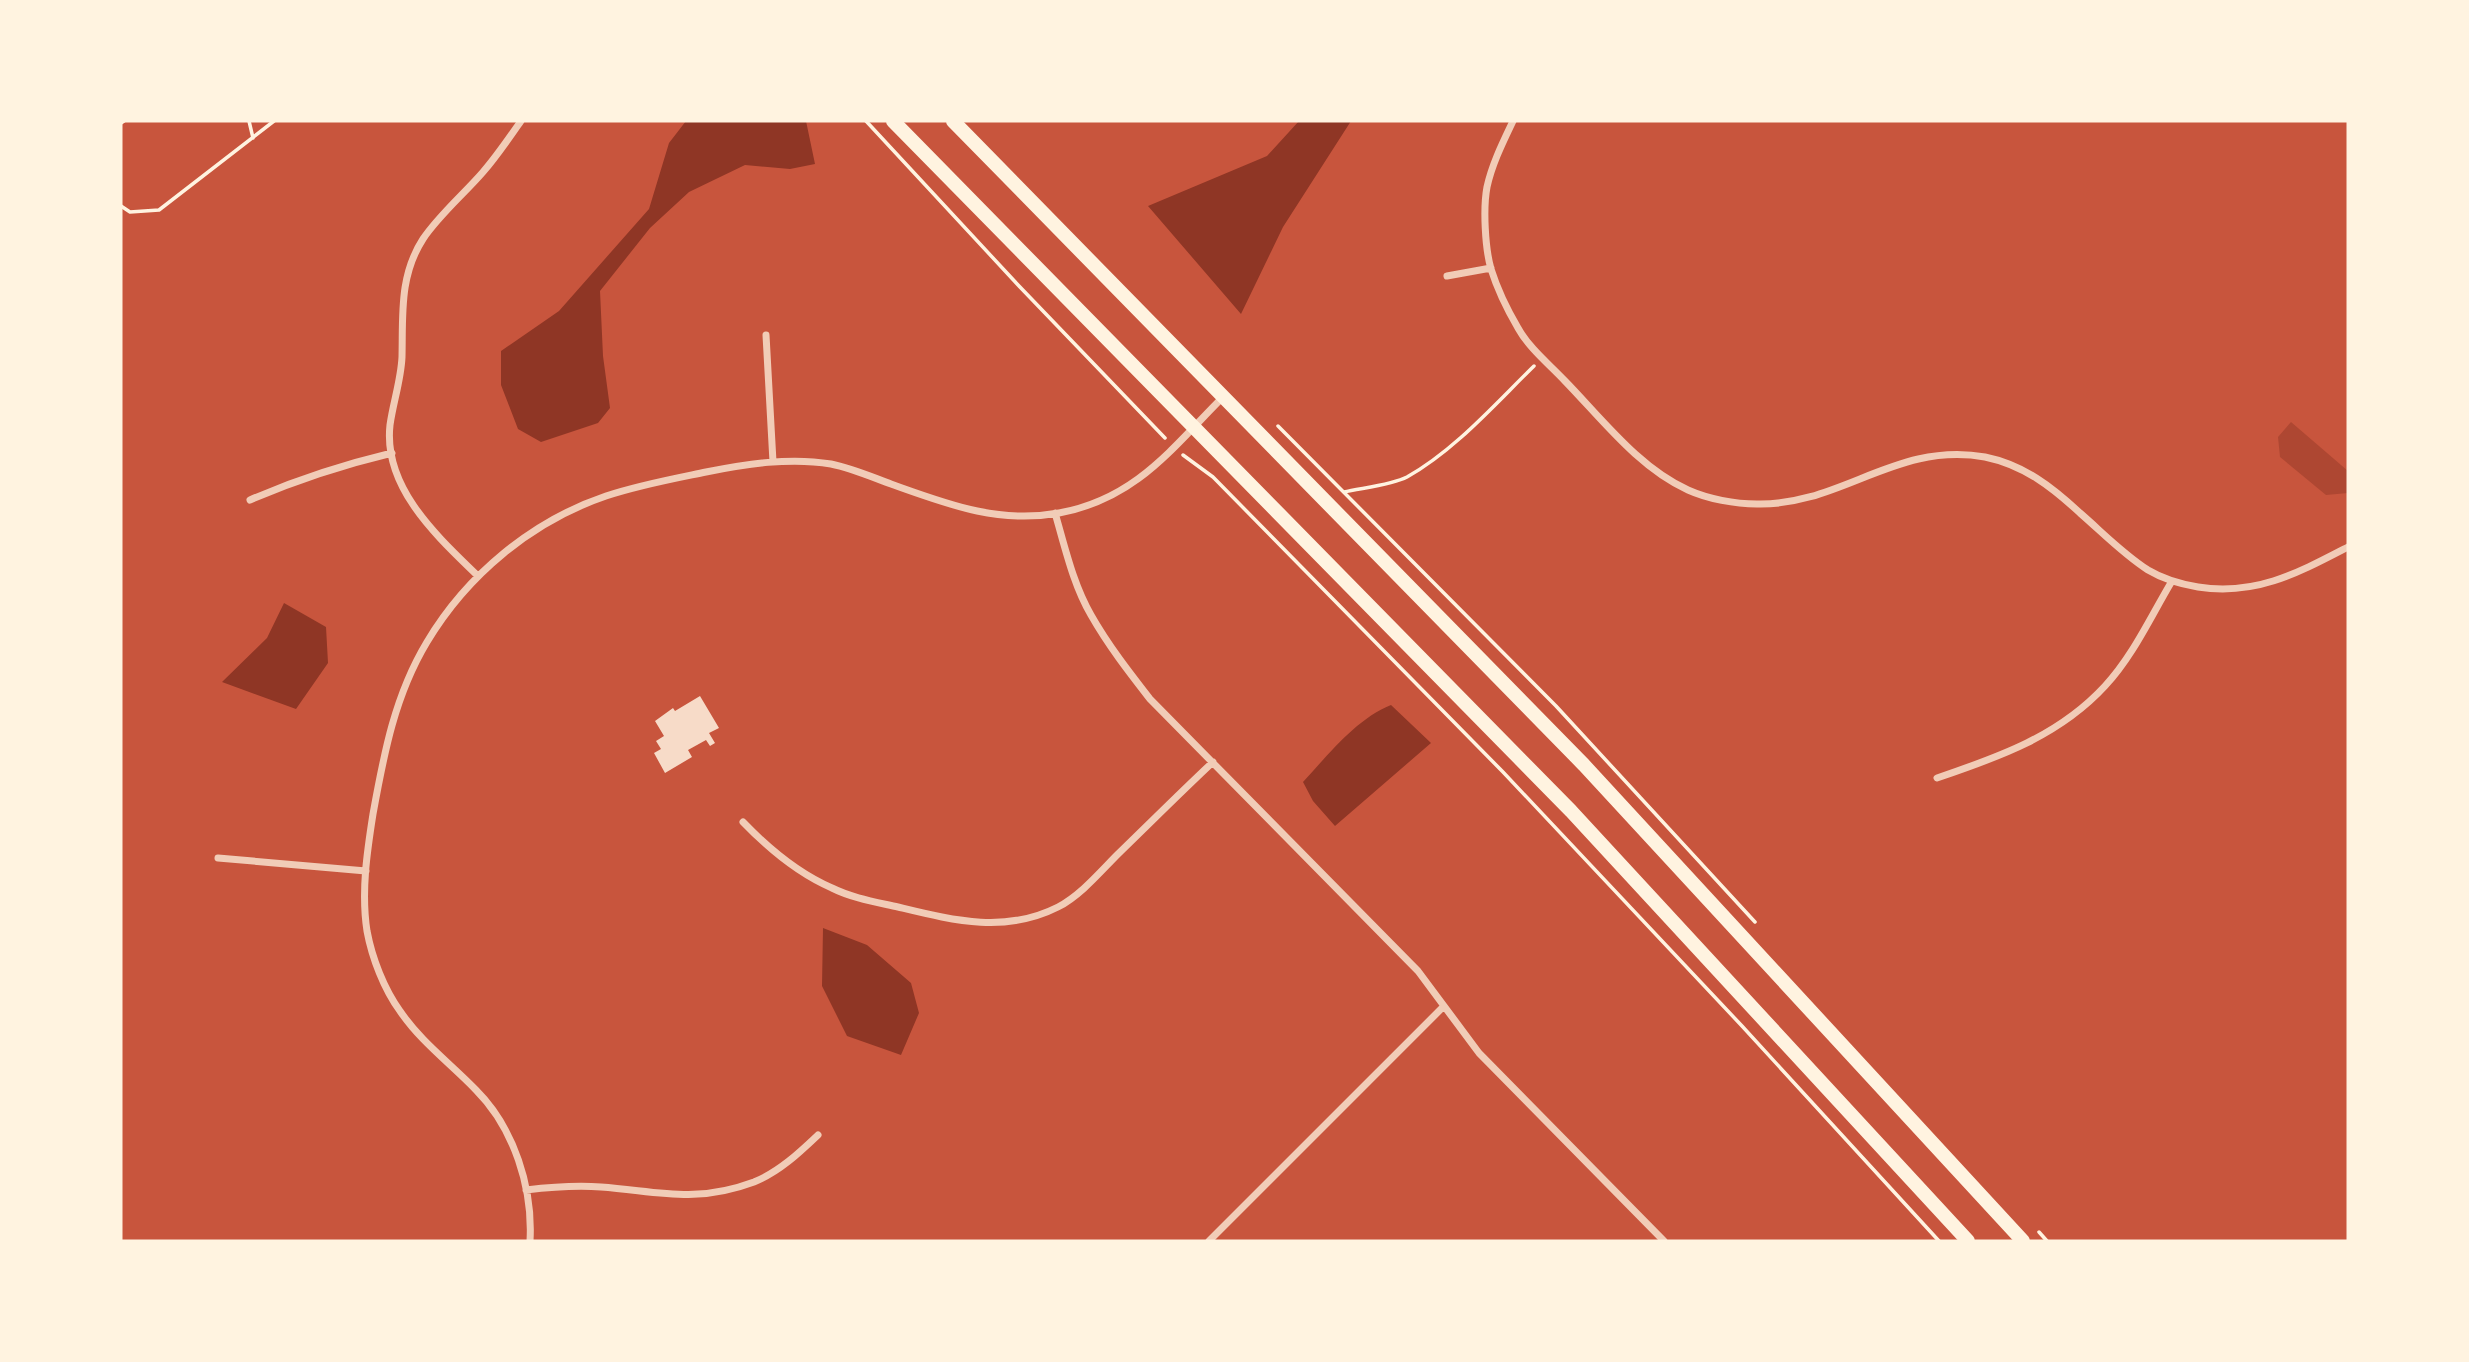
<svg xmlns="http://www.w3.org/2000/svg" width="2469" height="1362" font-family="'Playfair Display',serif">
	<rect width="100%" height="100%" fill="#c8553d"/>
	<path fill="#ae4732" d="M2291,422l57,49v22l-22,2 -46,-38 -2,-20z"/>
	<path fill="#8f3625" d="M686,121h120l9,43 -25,5 -45,-4 -56,27 -39,36 -50,63 3,65 7,52 -12,15 -57,19 -23,-13 -17,-44v-34l58,-40 90,-102 20,-66z
		M1299,121h52l-68,106 -42,87 -93,-108 119,-50z
		M284,603l42,24 2,36 -32,46 -74,-27 45,-44z
		M1391,705l40,38 -96,83 -22,-25 -10,-19c25,-27 53,-63 88,-77z
		M823,928l44,17 44,38 8,30 -18,42 -54,-19 -25,-50z"/>
	<path fill="#f7dbc8" d="M700,696l19,32 -10,5 6,10 -5,3 -4,-6 -18,10 4,7 -27,16 -11,-20 7,-4 -5,-8 8,-5 -9,-15 18,-13 2,3z"/>
	<g fill="none" stroke-linecap="round" stroke-linejoin="round">
		<path stroke="#fff3e0" stroke-width="3.5" d="M249,121l4,17
			M866,121l153,165 146,152
			M121,123l3,-2
			M121,206l9,6 29,-2 115,-89
			M1278,426l278,280 199,216
			M1183,455l30,22 290,295 239,254 197,215
			M1344,492c17,-4 48,-7 63,-15 48,-27 88,-73 127,-111
			M2039,1232l8,9"/>
		<path stroke="#f1ccb7" stroke-width="7" d="M1513,121c-10,21 -21,43 -26,66 -4,21 -2,61 4,82 6,19 17,42 27,59 11,20 32,37 47,53 37,38 74,87 123,109 20,9 47,14 69,14 84,2 139,-63 228,-47 39,8 67,30 95,56 22,19 43,41 68,57 15,9 32,14 50,17 58,9 100,-14 150,-40
			M1447,276l44,-8
			M766,335l7,127
			M250,500c46,-20 92,-35 142,-47
			M1055,513c10,34 18,71 36,102 17,30 38,57 59,84l268,272 61,82 185,188
			M478,576c-40,-39 -95,-88 -88,-151 3,-22 11,-45 12,-68 1,-41 -3,-81 21,-118 16,-24 41,-45 60,-67 14,-16 26,-34 38,-51
			M1937,778c62,-21 122,-42 168,-92 28,-30 46,-70 67,-105
			M743,822c26,27 54,51 89,66 20,10 44,14 66,19 54,13 107,27 160,0 23,-12 42,-35 60,-53 32,-31 63,-62 95,-92
			M218,858l148,13
			M526,1190c25,-3 49,-5 75,-3 57,4 94,17 153,-5 25,-10 45,-29 64,-47
			M530,1241c3,-53 -16,-113 -54,-151 -26,-27 -55,-48 -76,-79 -16,-22 -28,-53 -33,-80 -6,-39 0,-79 6,-117 11,-61 22,-119 54,-172 40,-67 105,-121 179,-146 33,-11 66,-17 100,-24 40,-8 84,-15 125,-8 20,4 41,13 60,20 56,20 107,40 168,29 77,-14 113,-65 164,-116
			M1209,1241l234,-234"/>
		<path stroke="#fff3e0" stroke-width="14" d="M893,121l678,690 397,430
			M953,121l631,644 439,476"/>
	</g>
	<rect width="2469" height="1362" fill="none" stroke="#fff3e0" stroke-width="245"/>
</svg>
